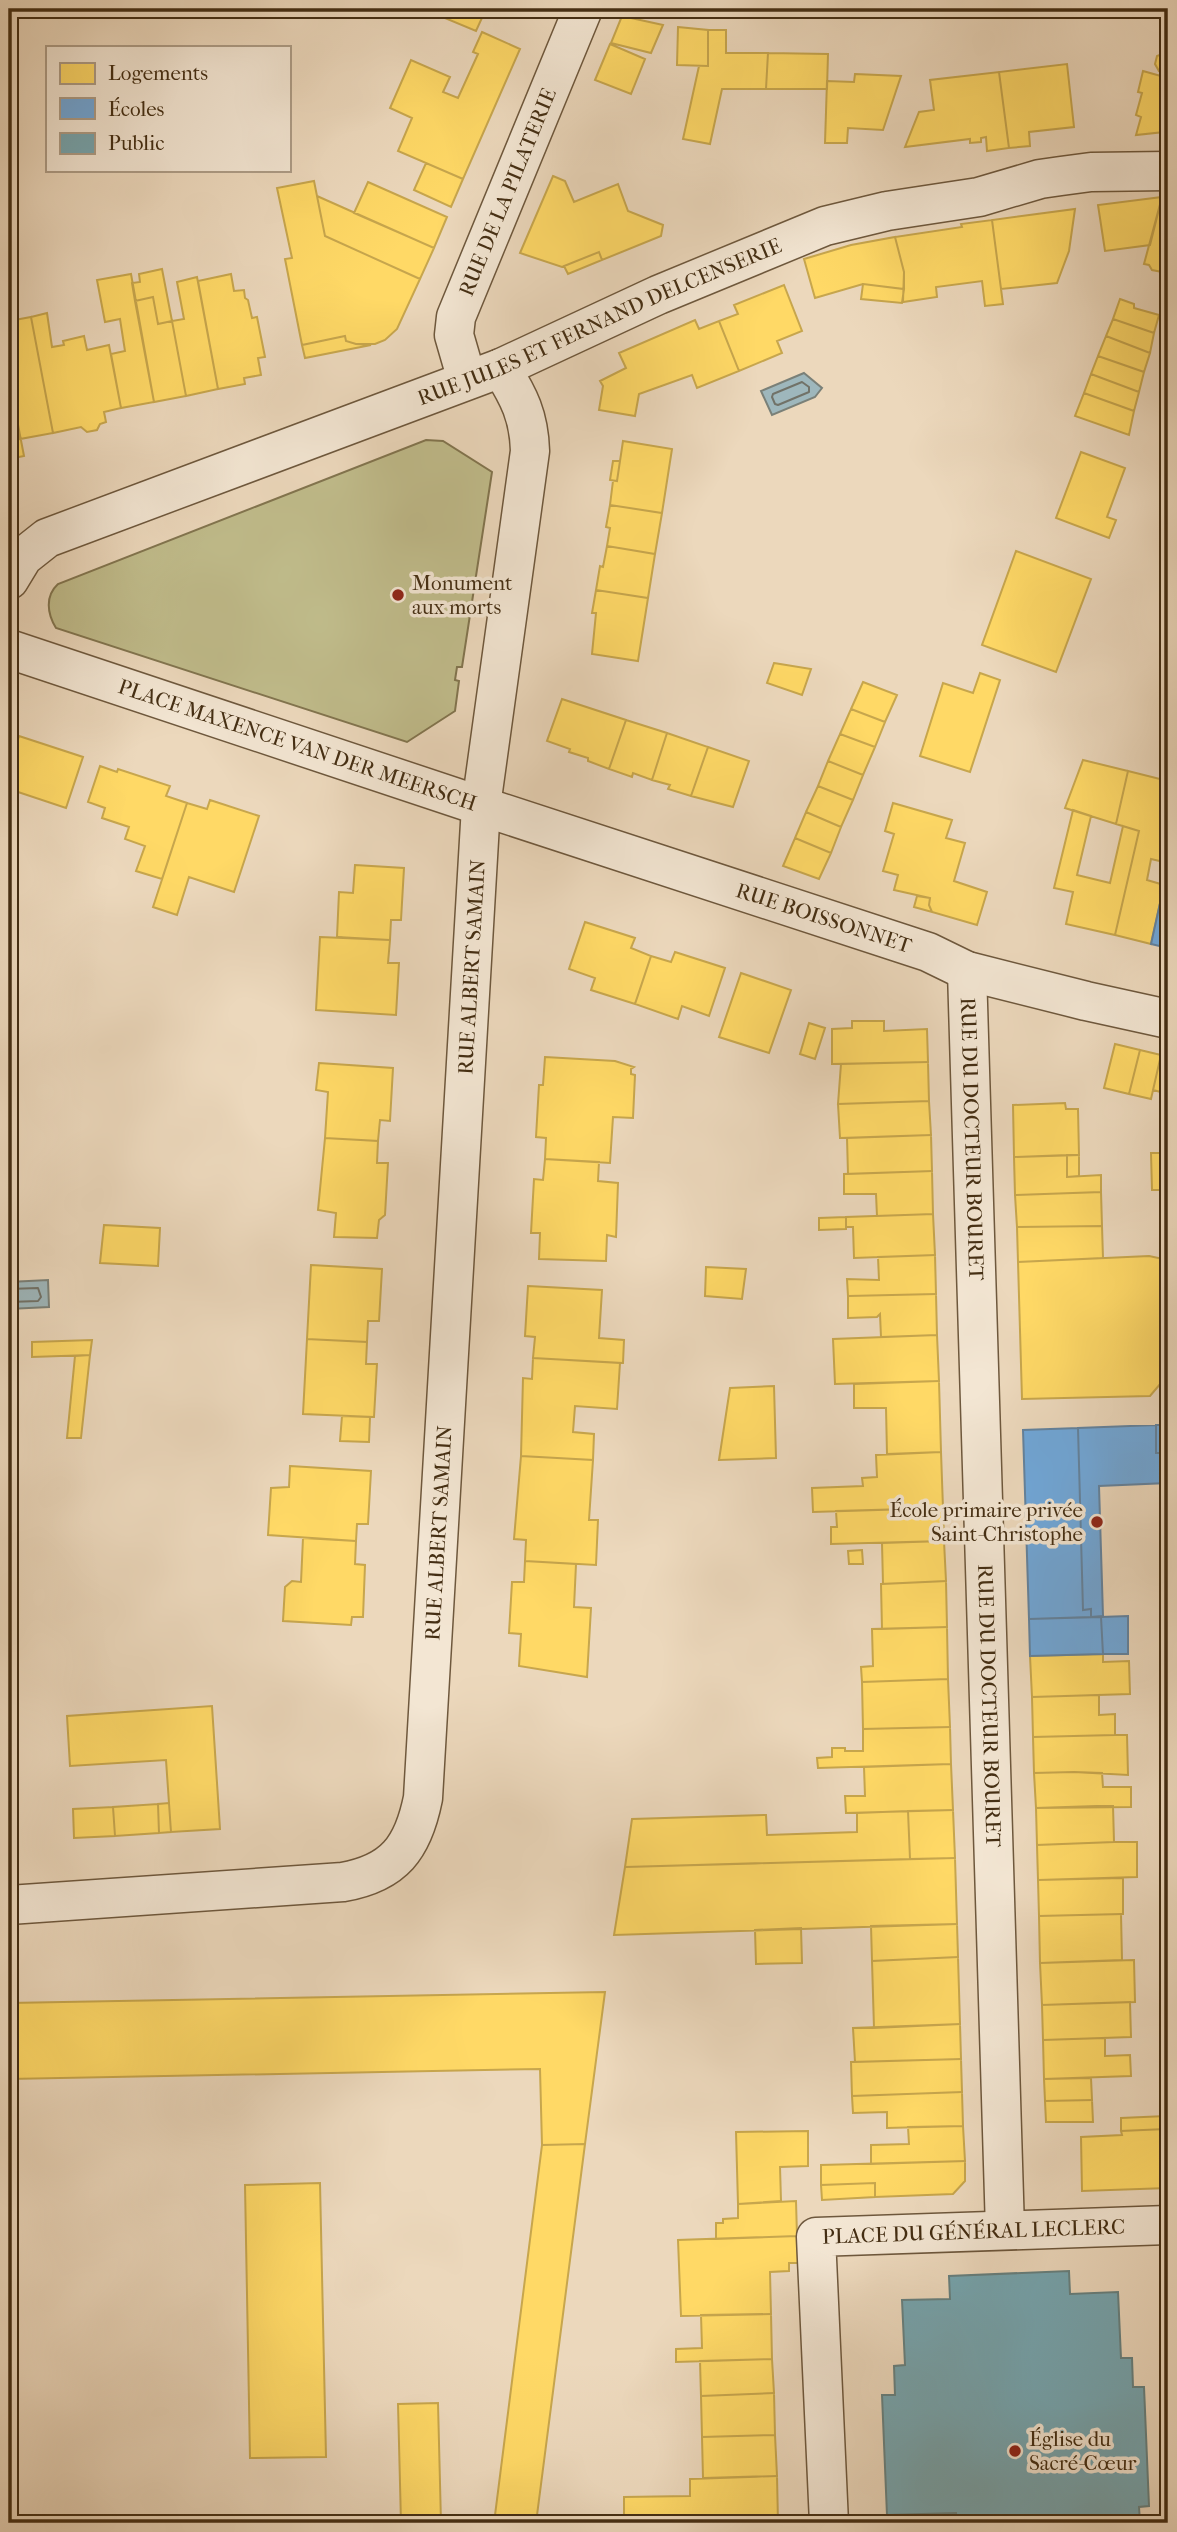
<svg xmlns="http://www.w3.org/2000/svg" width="1177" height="2532" font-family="'IM FELL French Canon',serif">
	<rect width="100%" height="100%" fill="#ecd8bc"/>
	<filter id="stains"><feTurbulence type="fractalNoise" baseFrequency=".00286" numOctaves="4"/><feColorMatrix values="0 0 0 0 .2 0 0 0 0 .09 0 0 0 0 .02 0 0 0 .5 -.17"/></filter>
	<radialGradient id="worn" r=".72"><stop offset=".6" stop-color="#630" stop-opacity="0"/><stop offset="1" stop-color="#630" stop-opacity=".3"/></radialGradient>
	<path fill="#c0bc8b" stroke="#82754f" stroke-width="2" d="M426,440l17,1 49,31 -30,195h-5l-2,13 4,1 -4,30 -48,31 -351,-114c-9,-15 -11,-32 2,-44z"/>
	<path fill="#9eb7bc" stroke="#7a8078" stroke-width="2" d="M804,373l18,15 -7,9 -43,18 -11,-24z
		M48,1280l1,27 -40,2v-27z"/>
	<path fill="#ffd966" stroke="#c7a64d" stroke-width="2" d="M443,9h43l-10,22 -36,-15z
		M622,16l41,9 -12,28 -40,-10z
		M678,27l30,3v36l-31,-1z
		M708,30h18v23h42l-2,36h-44l-12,55 -27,-5 16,-73h9z
		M482,32l38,17 -57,130 -65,-28 14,-33 -22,-10 21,-48 39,17 -7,15 15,6 20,-44 -5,-2z
		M1168,41v32l-9,-2 -4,-7 2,-8 8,-3z
		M610,44l35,15 -14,35 -36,-14z
		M768,53l60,1 -1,35h-61z
		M1067,64l7,63 -45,5 1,14 -21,2 -10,-76z
		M1143,71l25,7v42l-4,12 -28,3 5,-18 -5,-2 6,-22 -4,-1z
		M999,72l10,76 -22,3 -1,-14 -5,1v4l-11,1v-4l-65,8 14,-35 15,-2 -4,-30z
		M855,74l46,2 -18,54 -35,-2 -1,15h-22l2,-62 27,1z
		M426,163l37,16 -12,28 -37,-17z
		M553,176l12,5 9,21 44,-18 10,27 35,14 -2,11 -59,24 -3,-8 -37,15 -42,-14z
		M314,181l11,55 95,43 -23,50 -12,11 -10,4h-19l-10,-3 -1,-5 -43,9 -17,-86 7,-1 -15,-70z
		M368,182l79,35 -13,31 -80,-35z
		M317,196l117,52 -14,31 -95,-43z
		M1168,196v74l-6,2 -10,-2 -3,-5 -5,-1 18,-67z
		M1162,197l-12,48 -45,6 -7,-46z
		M1075,209l-6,42 -12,32 -56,6 -9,-69z
		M992,220l11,84 -18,2 -3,-25 -46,6 1,10 -34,5 1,-30 -9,-35 67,-10 -1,-3z
		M895,237l9,35v17l-41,-5 -48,14 -11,-39 47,-14z
		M599,252l3,8 -34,14 -4,-8z
		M162,269l10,52 -14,3 -5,-27 -18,4 -3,-18 8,-1 -1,-8z
		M131,274l23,128 -33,6 -10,-54 14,-3 -5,-32 -15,3 -8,-42z
		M231,274l3,17 10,-1 1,8 3,2 4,18 5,-1 8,40 -7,1 3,17 -17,3 1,6 -27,5 -20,-108z
		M197,277l21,112 -32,7 -14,-75 12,-2 -7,-37z
		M863,284l41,5 -2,14 -41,-4z
		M784,285l18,46 -25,10 5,12 -43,18 -20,-50 19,-7 -4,-9z
		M153,297l5,27 14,-3 14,75 -32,6 -19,-101z
		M1120,299l14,5v4l25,7 -5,18 -41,-14z
		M47,313l5,34 12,-2 -1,-4 21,-5 3,14 22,-5 12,63 -17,4 2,10 -6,2 -3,6 -10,2 -6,-5 -28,6 -22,-116z
		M31,317l22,116 -33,6 -11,-61v-57z
		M1113,319l41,14 -4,20 -44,-17z
		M695,320l4,9 20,-8 20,50 -42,17 -5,-13 -53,19 -4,22 -36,-6 4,-24 -3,-5 26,-13 -7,-15z
		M345,336l1,5 10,3 15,1 -66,13 -3,-13z
		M1106,336l44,17 -6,19 -46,-16z
		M1098,356l46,16 -5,20 -48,-18z
		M1091,374l48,18 -5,19 -50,-18z
		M9,378l15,78 -15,3z
		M1084,393l50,18 -5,24 -54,-19z
		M623,441l49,8 -10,64 -52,-8 3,-24h4z
		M1081,452l44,16 -18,49 9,3 -7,18 -53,-20z
		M613,461h7l-3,20 -7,-1z
		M610,505l52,8 -7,41 -48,-8 3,-18 -4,-1z
		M607,546l48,8 -7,44 -52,-8 4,-24 3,1z
		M1016,551l75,28 -35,93 -74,-27z
		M596,590l52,8 -10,63 -46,-7 4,-41h-4z
		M774,663l37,6 -9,26 -35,-12z
		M980,673l20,7 -30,92 -50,-16 23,-73 30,10z
		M863,682l34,13 -12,27 -34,-13z
		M562,699l64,21 -17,49 -21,-8v-3l-19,-6 1,-3 -23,-8z
		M851,709l34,13 -10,25 -35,-13z
		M626,720l41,13 -15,47 -19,-7 -1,4 -23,-8z
		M9,732l10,4 -10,30z
		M667,733l41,14 -17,49 -23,-7 2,-4 -18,-5z
		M840,734l35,13 -12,28 -35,-14z
		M19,736l64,21 -17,51 -57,-19v-23z
		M708,747l41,14 -16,46 -42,-11z
		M1083,760l45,11 -12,53 -51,-16z
		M828,761l35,14 -10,25 -35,-14z
		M100,766l17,6 1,-3 52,17 -4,10 21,7 -25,76 -26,-8 9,-25 -20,-7 4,-12 -27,-9 3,-10 -17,-6z
		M1128,771l40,10v82l-17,-4 -4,21 17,5 -13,59 -36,-9 24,-104 -23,-7z
		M818,786l35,14 -12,27 -35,-15z
		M210,800l49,16 -25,76 -45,-15 -12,38 -24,-8 34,-104 20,6z
		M893,803l59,17 -6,18 19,5 -11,38 33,11 -10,33 -45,-13 -3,-7 1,-7 -36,-8 4,-15 -15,-4 11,-37 -9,-3z
		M1073,810l18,6 -14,59 33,8 13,-57 16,5 -24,104 -49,-11 7,-32 -19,-4z
		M806,812l35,15 -10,26 -36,-15z
		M795,838l36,15 -12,26 -36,-13z
		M355,865l49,3 -3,52h-10l-1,20 -53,-3 2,-45 14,1z
		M917,896l13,2 -1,7 3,7 -18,-5z
		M585,922l50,16 -4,10 20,8 -16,48 -44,-14 4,-12 -26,-9z
		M320,937l70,3 -2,23h11l-3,52 -80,-5z
		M675,952l50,16 -16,48 -27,-10 -4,13 -43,-15 16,-48 20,6z
		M741,973l50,17 -22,63 -50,-16z
		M852,1021h32v10l43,-2 1,33 -96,2v-35l20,-1z
		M809,1023l16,5 -10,31 -15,-5z
		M1115,1044l25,6 -11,44 -25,-6z
		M1140,1050l21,5 -10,44 -22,-5z
		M1161,1055l7,2v37l-15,-4z
		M545,1057l70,4 19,6 -3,2v5l4,1 -2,43 -20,-1 -3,46 -65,-4 1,-21 -10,-1 3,-52h4z
		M928,1062l1,39 -91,3 3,-40z
		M319,1063l74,5 -3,53 -10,-1 -2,21 -53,-3 3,-46 -12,-2z
		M929,1101l2,34 -91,3 -2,-34z
		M1065,1103l1,6h12l1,46 -65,2 -1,-52z
		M931,1135l1,36 -84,3 -1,-36z
		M325,1138l53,3 -1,22h11l-3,52 -6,5 -2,18 -43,-1 2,-24 -18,-3z
		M1151,1153h17v27l-2,10h-14z
		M1067,1155v22l34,-2v17l-86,3 -1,-38z
		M1067,1155h12v21l-12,1z
		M545,1159l54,3 -1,19 20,2 -2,54 -9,-2 -1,26 -67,-2 1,-26h-9l3,-54 9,1z
		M932,1171l1,43 -56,2 -1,-22h-32v-20z
		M1101,1192l1,34 -85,1 -2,-32z
		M933,1214l2,41 -81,3 -1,-31h-7v-10z
		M846,1217v12l-27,1v-12z
		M104,1225l56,3 -2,38 -58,-3z
		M1102,1226l1,32 -85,4 -1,-35z
		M935,1255l1,39 -88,2 -1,-17 32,1 -1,-23z
		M1149,1256l19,4v122l-7,1 -11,13 -128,3 -4,-137z
		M311,1265l71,4 -3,52h-11l-1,21 -60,-3z
		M706,1267l40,2 -4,30 -37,-3z
		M528,1286l74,4 -3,48 25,2 -1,23 -90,-5 2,-21 -10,-1z
		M936,1294l1,41 -56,2 -1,-23 -3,3 -29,1v-22z
		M937,1335l2,46 -104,3 -2,-45z
		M307,1339l60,3 -1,22h11l-3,53 -71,-3z
		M92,1340l-2,15 -58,2v-15z
		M90,1355l-9,83h-14l8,-82z
		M533,1358l87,5 -3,46 -42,-3 -2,26 21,2 -1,26 -72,-4 2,-78 9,1z
		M939,1381l2,71 -54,2 -1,-46h-32v-24z
		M774,1386l2,72 -57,2 11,-72z
		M342,1416l28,1 -1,25 -29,-1z
		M941,1452l2,56 -130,4 -1,-24 51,-2 -1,-8 15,-1 -1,-22z
		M521,1456l72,4 -4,60h9l-2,45 -71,-4 1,-21 -12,-1z
		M290,1466l81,5 -3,53h-11l-1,17 -88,-6 3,-47 18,-1z
		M943,1508l1,33 -113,3v-17h6l-1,-16z
		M303,1538l53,3 -1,23 10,1 -2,52h-11l-1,8 -68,-4 2,-34 7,-6 9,1z
		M944,1541l2,40 -63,3 -1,-41z
		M862,1550l1,14h-14l-1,-13z
		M525,1561l51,3 -2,43 17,1 -4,69 -68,-11 2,-32 -12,-1 3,-51h12z
		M946,1581l1,46 -65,2 -1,-45z
		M947,1627l1,52 -86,3 -1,-15 12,-1 -1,-37z
		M1103,1654v8l26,-1 1,33 -98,3 -2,-41z
		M948,1679l2,48 -87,2 -1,-47z
		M1099,1695v20l16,-1v21l-82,2 -1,-40z
		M212,1706l8,123 -49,3 -5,-72 -96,6 -3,-50z
		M950,1727l1,37 -133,4 -1,-10 15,-1v-9h13v3h18v-22z
		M1115,1735h12l1,40 -54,-3 -40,1 -1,-36z
		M951,1764l2,46 -107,3 -1,-17h20l-1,-29z
		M1074,1772l28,1 1,14h28v20l-95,1 -2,-35z
		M9,1790h6l3,47 -9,1z
		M169,1803l2,29 -12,1 -1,-29z
		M158,1804l1,29 -44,3 -2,-29z
		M1097,1806h16l1,36 -77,3 -1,-37z
		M113,1807l2,29 -41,2 -1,-29z
		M953,1810l2,48 -45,1 -2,-48z
		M908,1811l2,48 -285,8 7,-48 134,-4 1,20 90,-3v-19z
		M1114,1842h23v35l-99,3 -1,-35z
		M955,1858l2,66 -343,11 11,-68z
		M1123,1878v36l-84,2 -1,-36z
		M1121,1914l1,46 -82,3 -1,-47z
		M957,1924l1,33 -86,4 -1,-35z
		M801,1928l1,35 -46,1 -1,-34z
		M958,1957l2,67 -86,4 -2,-67z
		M1134,1960l1,42 -93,3 -2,-42z
		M605,1992l-20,152 -43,1 -2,-76 -531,10v-76z
		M1130,2002l1,35 -88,3 -1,-35z
		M960,2024l1,35 -106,3 -2,-34z
		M1105,2038v18l25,-1 1,21 -87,3 -1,-39z
		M961,2059l1,33 -110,4 -1,-34z
		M1164,2075h4v113l-2,-59z
		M1091,2078l1,22 -47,1 -1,-22z
		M962,2092l1,34 -76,2v-16l-34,1 -1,-17z
		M1092,2100l1,22h-47l-1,-21z
		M1166,2116v13l-45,2v-13z
		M963,2126l2,35 -94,3v-19l38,-1 -1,-17z
		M1166,2129l2,59 -86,3 -1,-54 41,-2 -1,-4z
		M808,2131v35l-28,1 1,34 -43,3 -2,-72z
		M585,2144l-49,379h-42l48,-378z
		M965,2161v20l-12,13 -78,3v-14l-54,2v-20z
		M320,2183l6,274 -76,1 -5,-273z
		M875,2183v14l-53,3 -1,-15z
		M796,2201l1,35 -81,3v-16h7v-4l15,-1v-14z
		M797,2236l1,27h-9v8l-19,1 1,42 -90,2 -3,-76z
		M771,2314l1,45 -96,3v-13l26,-1 -1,-33z
		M772,2359l2,34 -73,3 -1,-35z
		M774,2393l1,42 -73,2 -1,-41z
		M438,2403l3,120h-40l-3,-119z
		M775,2435l2,41 -74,2 -1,-41z
		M777,2476l1,47h-154v-26l66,-1v-17z"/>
	<path fill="#6fa8dc" stroke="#6283a0" stroke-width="2" d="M1168,867v86v-5l-17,-4z
		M1156,1425h12v28h-12z
		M1156,1425v28h12v30l-69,3 4,130 -12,1v-8l-8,1 -5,-182z
		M1078,1428l5,182 8,-1v8l-62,2 -6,-189z
		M1128,1616v38h-25l-2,-37z
		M1101,1617l2,37 -73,2 -1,-37z"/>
	<path fill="#76a5af" stroke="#678180" stroke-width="2" d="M1069,2271l1,23 48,-2 3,66h11l1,29h11l5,119 -10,1 1,15 5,1h-188l-1,-10 -69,2 -5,-120h13l-1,-29 11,-1 -3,-65 48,-1 -1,-23z"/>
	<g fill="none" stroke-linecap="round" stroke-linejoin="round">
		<path stroke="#717268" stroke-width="2" d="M802,382l7,5v5l-31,13 -3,-1 -3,-7 1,-3z
			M9,1289l29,-1 3,9 -3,4 -29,1"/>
		<g stroke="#6e583d" stroke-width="41">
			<g id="minor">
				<path id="s1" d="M467,380l-13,-45 2,-18 127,-308"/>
				<path id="s2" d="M9,580l14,-23 24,-19 454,-170 157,-73 167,-69 62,-15 92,-14 61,-18 21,-3 30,-4 77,-1"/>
				<path id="s3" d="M9,649l472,157 447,146 39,19 119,30 82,18"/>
				<path id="s4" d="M967,971l38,1259"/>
				<path id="s5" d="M9,1905l334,-23c51,-9 70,-34 80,-84l58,-992 49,-355c-1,-35 -11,-54 -29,-83"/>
				<path id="s6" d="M829,2523l-13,-286 352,-12"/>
			</g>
		</g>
		<use href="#minor" stroke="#f3e6d3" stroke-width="38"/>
	</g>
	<g fill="#8f2418" stroke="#f3e6d3" stroke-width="2.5">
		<circle cx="398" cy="595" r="7"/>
		<circle cx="1097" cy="1522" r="7"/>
		<circle cx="1015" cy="2451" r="7"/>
	</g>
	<g text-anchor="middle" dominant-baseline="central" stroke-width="7" stroke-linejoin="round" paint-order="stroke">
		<g font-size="21" fill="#442e13" stroke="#f3e6d3">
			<text stroke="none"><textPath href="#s1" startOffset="200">RUE DE LA PILATERIE</textPath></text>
			<text stroke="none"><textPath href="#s2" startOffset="651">RUE JULES ET FERNAND DELCENSERIE</textPath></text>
			<text stroke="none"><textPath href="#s3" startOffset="304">PLACE MAXENCE VAN DER MEERSCH</textPath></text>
			<text stroke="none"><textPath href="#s3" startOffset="858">RUE BOISSONNET</textPath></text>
			<text stroke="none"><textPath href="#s5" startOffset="1293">RUE ALBERT SAMAIN</textPath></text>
			<text stroke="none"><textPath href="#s4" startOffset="168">RUE DU DOCTEUR BOURET</textPath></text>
			<text stroke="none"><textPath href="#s5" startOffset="726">RUE ALBERT SAMAIN</textPath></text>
			<text stroke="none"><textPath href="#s4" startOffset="735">RUE DU DOCTEUR BOURET</textPath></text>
			<text stroke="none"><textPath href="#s6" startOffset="444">PLACE DU GÉNÉRAL LECLERC</textPath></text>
		</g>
		<g font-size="21" fill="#442e13" stroke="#f3e6d3" text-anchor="start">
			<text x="412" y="583">Monument<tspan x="412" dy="24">aux morts</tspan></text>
			<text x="1083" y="1510" text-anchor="end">École primaire privée<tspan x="1083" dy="24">Saint-Christophe</tspan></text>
			<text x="1029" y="2439">Église du<tspan x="1029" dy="24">Sacré-Cœur</tspan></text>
		</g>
	</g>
	<rect width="1177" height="2532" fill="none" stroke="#ecd8bc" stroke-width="35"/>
	<rect x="10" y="10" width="1156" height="2511" fill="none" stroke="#442e13" stroke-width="3.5"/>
	<rect x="18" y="18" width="1142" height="2497" fill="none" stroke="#442e13" stroke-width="2"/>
	<rect x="46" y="46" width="245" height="126" fill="#f3e6d3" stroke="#ad9c86" stroke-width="2"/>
	<rect x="60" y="63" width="35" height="21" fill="#ffd966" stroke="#ad9c86" stroke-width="2"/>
	<text x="108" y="80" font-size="21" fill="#442e13">Logements</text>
	<rect x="60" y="98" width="35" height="21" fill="#6fa8dc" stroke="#ad9c86" stroke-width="2"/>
	<text x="108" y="116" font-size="21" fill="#442e13">Écoles</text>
	<rect x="60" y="133" width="35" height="21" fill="#76a5af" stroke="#ad9c86" stroke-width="2"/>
	<text x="108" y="150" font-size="21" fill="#442e13">Public</text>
	<rect width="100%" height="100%" filter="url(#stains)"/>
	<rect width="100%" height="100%" fill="url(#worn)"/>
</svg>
